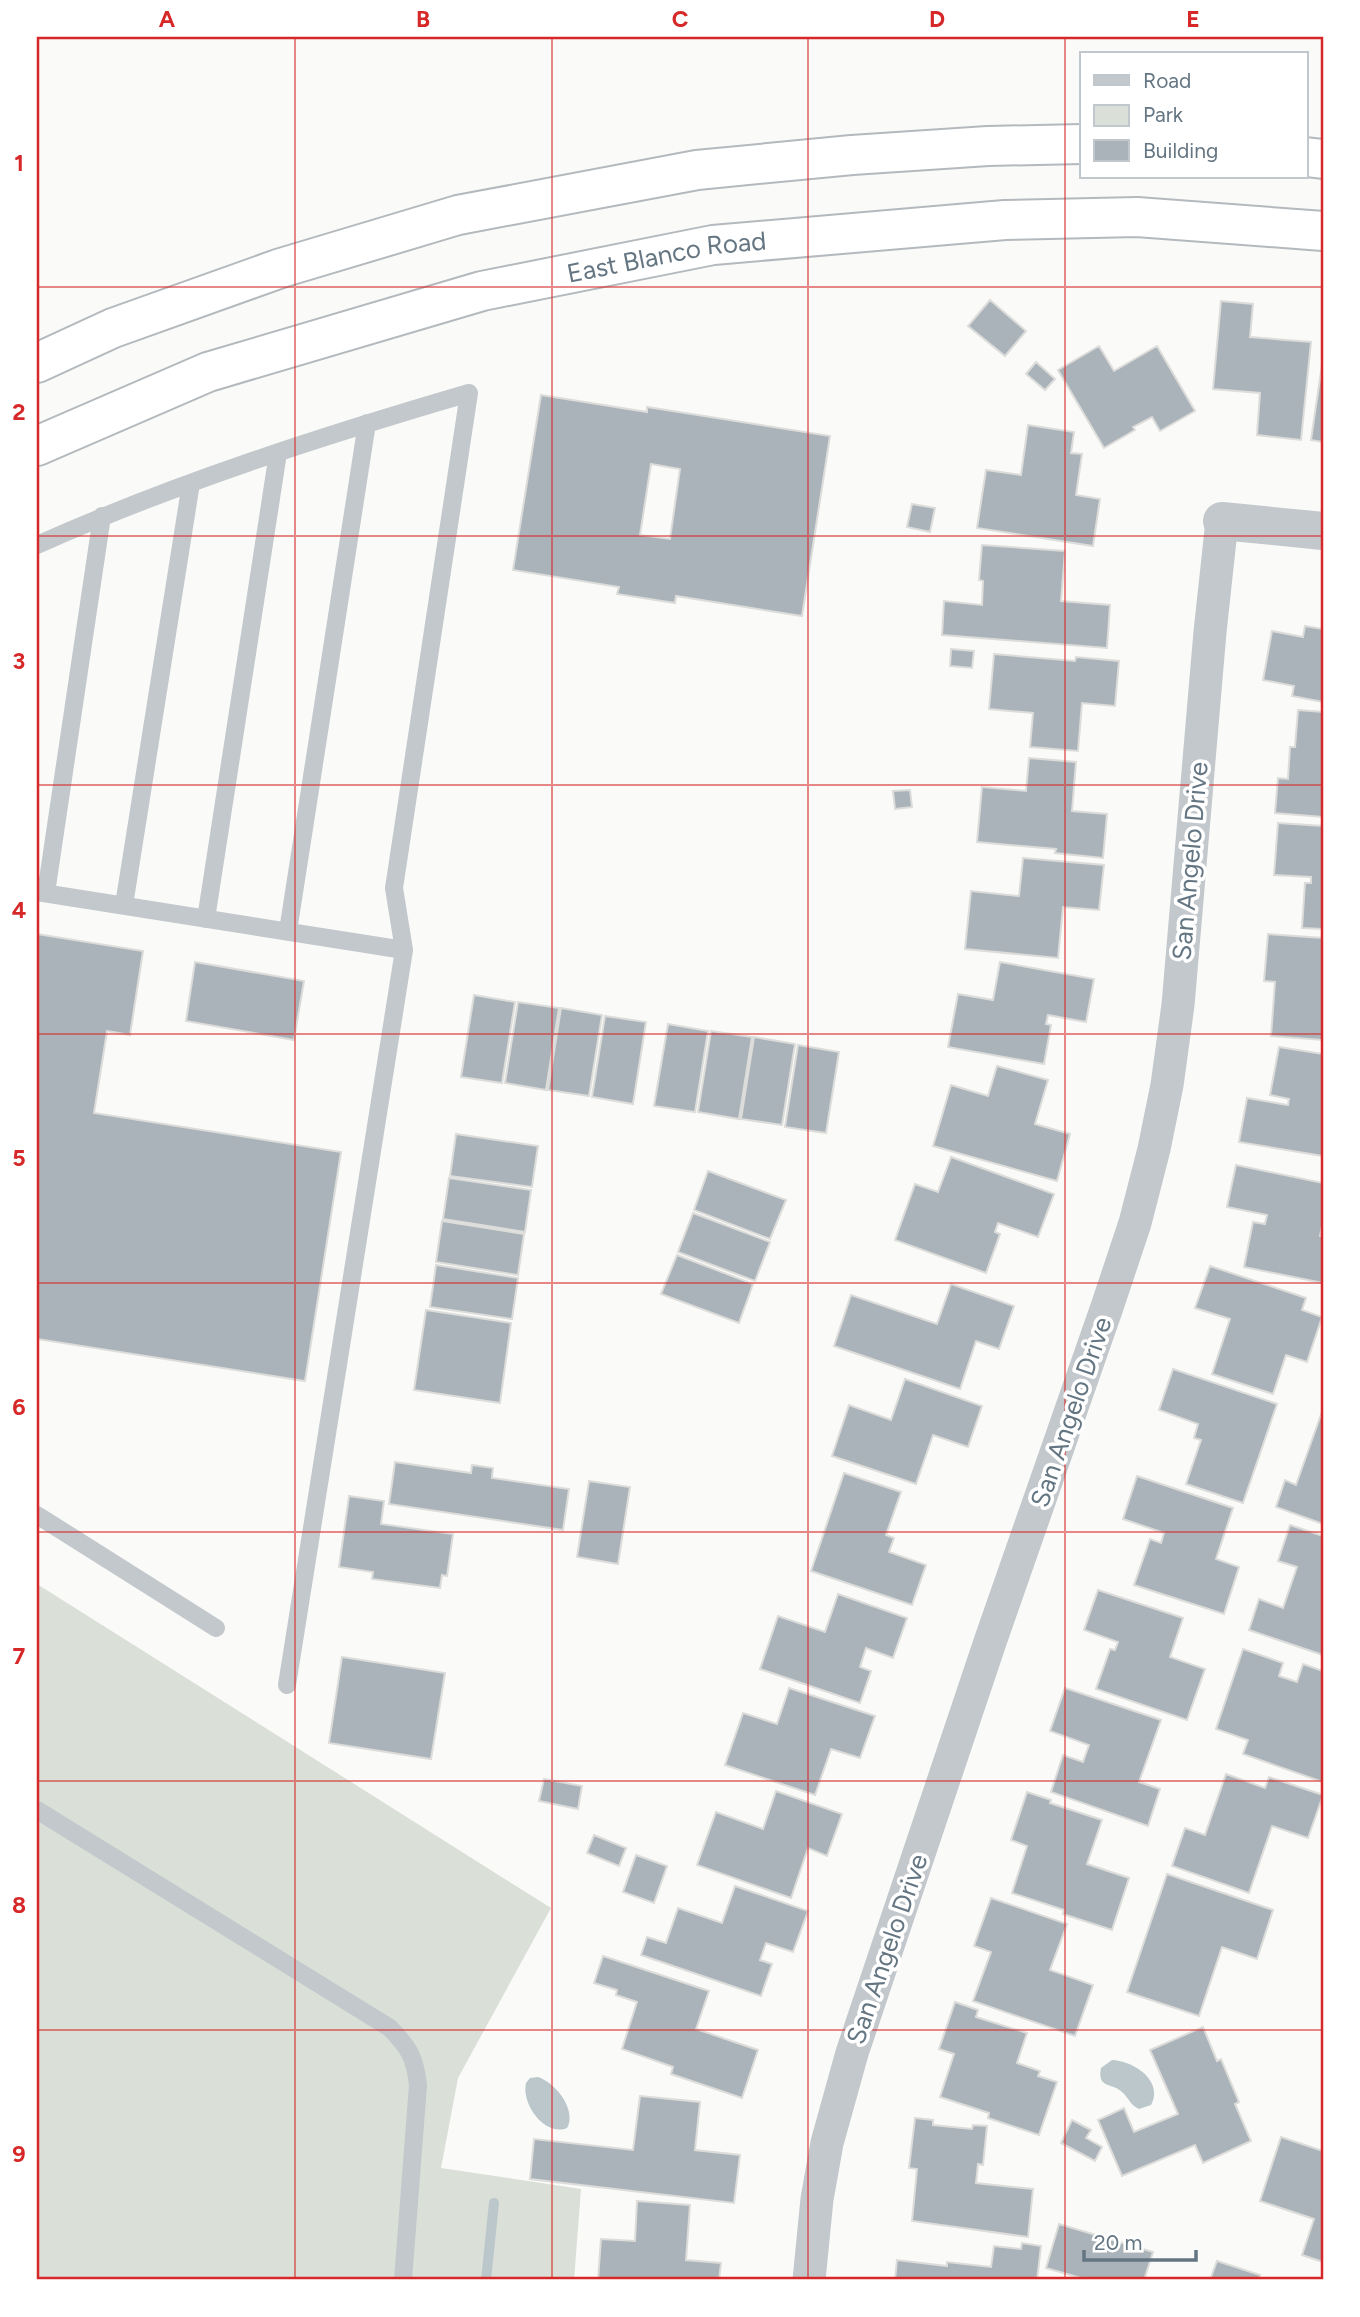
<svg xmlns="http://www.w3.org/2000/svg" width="1360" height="2317" font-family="Figtree,sans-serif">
	<rect width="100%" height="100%" fill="#fafaf8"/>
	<path fill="#dadfd7" d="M37,1584l514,324 -93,170 -17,90 140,21 -7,91h-537z"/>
	<path fill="#bbc7cb" d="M1112,2060c22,1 52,21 39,45l-12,4c-9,-4 -10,-11 -17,-17 -10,-10 -25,-3 -21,-24z
		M538,2077c18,6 39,33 29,51 -22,9 -46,-24 -41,-45l4,-5z"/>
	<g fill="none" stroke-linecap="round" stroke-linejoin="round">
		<path stroke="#bbc7cb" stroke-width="10" d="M486,2280l8,-77"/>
	</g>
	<path fill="#aab3b9" stroke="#dcdcda" stroke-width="2" fill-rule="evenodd" d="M990,300l36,31 -21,25 -37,-30z
		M1221,301l32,3 -3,33 61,5 -10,98 -44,-5 3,-42 -47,-4z
		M1099,346l15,25 43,-25 38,65 -35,20 -8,-14 -19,10 2,3 -31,18 -46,-78z
		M1036,362l19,17 -10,11 -19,-16z
		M1322,365h1v77l-12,-2z
		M541,395l106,17v-5l183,29 -28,180 -126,-20 -1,7 -58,-9 2,-7 -106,-17zM651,464l29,5 -10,70 -30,-4z
		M1028,425l46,7 -3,21 11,1 -6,41 24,4 -7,47 -116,-18 9,-58 35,5z
		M912,504l23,4 -5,24 -23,-5z
		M982,545l83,6 -4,50 49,4 -3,43 -165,-13 2,-34 38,4 1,-24 -4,-1z
		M1305,626l18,3v73l-31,-6 2,-10 -31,-6 9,-49 31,6z
		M951,649l23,2 -2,17 -22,-2z
		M994,654l81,7 1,-4 43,4 -4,45 -33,-3 -4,48 -48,-4 3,-34 -44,-4z
		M1298,710l25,2v105l-48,-4 3,-35 10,1 2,-32h5z
		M1029,758l47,4 -4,49 35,3 -4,44 -48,-5 1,-4 -79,-7 5,-55 44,4z
		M910,790l2,17 -17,2 -2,-18z
		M1278,823l45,3v103l-21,-1 3,-45h6v-6l-37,-2z
		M1023,858l81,7 -5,45 -36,-3 -5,51 -93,-9 6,-58 48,5z
		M37,934l106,17 -13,84 -23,-4 -13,82 247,39 -36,229 -268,-42z
		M1268,934l55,4v102l-52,-4 4,-54 -11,-1z
		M195,962l109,19 -10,59 -108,-19z
		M1000,962l94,17 -8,43 -38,-7 -2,9 5,1 -7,39 -96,-17 10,-53 35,6z
		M474,995l41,7 -13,81 -41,-6z
		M518,1002l41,6 -13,82 -41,-7z
		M561,1008l41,7 -13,81 -41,-6z
		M605,1016l41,6 -13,82 -41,-7z
		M668,1024l40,7 -13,81 -41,-6z
		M711,1031l41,6 -13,82 -41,-7z
		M754,1037l41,7 -13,81 -41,-6z
		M798,1045l41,7 -13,81 -41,-6z
		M1279,1047l44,7v102l-84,-14 8,-44 41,7 1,-6 -19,-4z
		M997,1066l51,14 -13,44 35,10 -13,47 -124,-35 18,-61 37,11z
		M456,1134l82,12 -6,41 -82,-11z
		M951,1157l103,37 -16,43 -40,-14 -3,9 5,2 -14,39 -91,-33 20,-56 23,8z
		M1236,1165l87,18v38l-3,15h3v47l-79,-16 9,-45 12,2 2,-9 -40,-8z
		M708,1171l78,29 -16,39 -76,-29z
		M449,1178l82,12 -6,42 -82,-13z
		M693,1213l77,29 -15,39 -77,-29z
		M442,1221l82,13 -6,41 -82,-13z
		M677,1255l76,29 -14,39 -78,-29z
		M436,1265l82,13 -6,41 -82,-12z
		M1210,1266l96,32 -4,12 20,7 -15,45 -21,-7 -13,39 -61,-20 18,-55 -35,-11z
		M951,1284l63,22 -15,43 -23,-8 -16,48 -126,-43 17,-51 86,29z
		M426,1310l85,13 -11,80 -86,-13z
		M1173,1369l104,35 -34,99 -57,-19 15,-44 -7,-2 4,-14 -39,-14z
		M905,1379l77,27 -14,41 -35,-12 -17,49 -84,-28 17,-51 42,15z
		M1323,1409v115l-47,-17 9,-27 11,5z
		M395,1462l76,11 1,-8 21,3 -1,10 77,11 -6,41 -174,-26z
		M844,1473l57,19 -15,43 8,3 -5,14 37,13 -14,40 -101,-34z
		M1137,1476l96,32 -17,51 23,8 -15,47 -90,-29 16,-46 11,4 3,-10 -41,-14z
		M589,1481l41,6 -12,77 -41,-7z
		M349,1496l35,5 -3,23 72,10 -6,42 -5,-1 -2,13 -68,-9 1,-7 -34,-5z
		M1290,1525l33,11v119l-74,-25 10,-31 24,9 14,-41 -19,-6z
		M1098,1590l85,28 -13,39 35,12 -18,51 -91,-31 14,-40 5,1 3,-8 -34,-12z
		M838,1594l69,24 -14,40 -27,-10 -6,19 11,4 -11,32 -100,-34 18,-53 47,16z
		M1243,1649l40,14 -4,13 18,6 6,-18 20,7v111l-80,-28 5,-14 -32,-11z
		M342,1657l103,16 -14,86 -102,-16z
		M789,1688l86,28 -15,42 -29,-9 -16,46 -90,-30 18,-52 34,11z
		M1065,1688l96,32 -22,62 21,7 -12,37 -97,-34 12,-37 20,7 6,-17 -39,-14z
		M1226,1774l39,14 4,-11 54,18 -15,43 -36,-12 -23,67 -77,-27 13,-38 20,7z
		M544,1779l38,7 -4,23 -39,-8z
		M776,1791l66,23 -15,42 -19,-8 -17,50 -94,-33 19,-53 47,17z
		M1027,1792l24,8 -1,3 52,17 -15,44 42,14 -17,52 -49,-16 1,-4 -52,-17 15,-47 -16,-6z
		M594,1835l32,13 -7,18 -32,-13z
		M636,1855l31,11 -13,37 -31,-11z
		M1167,1874l106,36 -16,49 -35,-12 -23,69 -72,-24z
		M735,1886l73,25 -15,41 -27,-9 -6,17 12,4 -11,32 -120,-41 6,-18 19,6 12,-35 44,15z
		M991,1898l76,26 -17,46 43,15 -18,51 -102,-35 18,-49 -17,-6z
		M603,1956l106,35 -13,38 62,21 -16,48 -71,-24 2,-7 -51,-18 15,-47 -21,-7 1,-5 -23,-7z
		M955,2002l23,8 -2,7 51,16 -10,30 23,8 -2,5 19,6 -18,53 -51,-17 1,-5 -49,-16 14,-43 -15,-5z
		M1203,2027l14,34 4,-2 18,43 -4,2 16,37 -48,22 -8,-18 -73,31 -24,-56 26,-12 10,24 44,-18 -28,-64z
		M640,2096l60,6 -5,48 45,5 -6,48 -204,-24 4,-40 99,11z
		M915,2118l18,2v5l39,4 1,-4 14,1 -4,39 -5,-1 -2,19 57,6 -5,48 -116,-16 5,-52 -8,-1z
		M1072,2120l19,10 -5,8 16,9 -7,14 -34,-18z
		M1281,2137l42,14v111l-21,-7 12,-36 -54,-18z
		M637,2201l53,4 -4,55 35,3 -2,17h-121l3,-41 34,2z
		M1059,2224l94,28 -9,28h-56l-42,-12z
		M1022,2243l19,3 -4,34h-142l2,-20 50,6v-4l44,5 3,-21 27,3z
		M1217,2261l43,14 -1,5h-49z"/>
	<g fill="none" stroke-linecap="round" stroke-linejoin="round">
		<g stroke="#b4b9bd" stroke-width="42">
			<g id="trunk">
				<path d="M1306,157l17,2"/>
				<path d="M37,363l76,-35 168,-60 177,-53 239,-45 155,-15 136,-9 94,-2"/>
				<path id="s1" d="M37,446l171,-74 274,-81 231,-46 292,-25 132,-3 186,14"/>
			</g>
		</g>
		<path stroke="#c3c8cc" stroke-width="18" d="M37,545c139,-62 285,-109 432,-152l-75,495 10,62 -117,735
			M37,892l367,58
			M46,893l56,-377
			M124,905l67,-422
			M206,919l72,-466
			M288,931l79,-508
			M37,1515l179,113
			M37,1810l353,218c19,20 25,29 28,57l-15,195"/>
		<path stroke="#c3c8cc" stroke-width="33" d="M809,2280l8,-81 10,-56 25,-90 139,-414 116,-332 28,-84 19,-74 13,-64 11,-80 32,-373 12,-111"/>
		<path stroke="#c3c8cc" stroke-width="38" d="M1222,521l101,10"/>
		<use href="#trunk" stroke="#fff" stroke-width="38"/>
	</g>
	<path fill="none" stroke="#d62828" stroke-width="2" stroke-opacity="0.55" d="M295,37v2243M552,37v2243M808,37v2243M1065,37v2243M37,287h1286M37,536h1286M37,785h1286M37,1034h1286M37,1283h1286M37,1532h1286M37,1781h1286M37,2030h1286"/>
	<g text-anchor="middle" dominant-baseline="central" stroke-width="7" stroke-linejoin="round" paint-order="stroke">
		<g font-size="26" fill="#657683" stroke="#fff">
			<text stroke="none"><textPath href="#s1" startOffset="660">East Blanco Road</textPath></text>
			<text transform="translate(1190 861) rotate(-85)">San Angelo Drive</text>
			<text transform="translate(1071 1412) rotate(-71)">San Angelo Drive</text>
			<text transform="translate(887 1949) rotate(-71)">San Angelo Drive</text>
		</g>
	</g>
	<rect width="1360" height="2317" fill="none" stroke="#ffffff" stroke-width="77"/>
	<rect x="1080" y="52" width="228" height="126" fill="#ffffff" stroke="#c1c8cd" stroke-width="2"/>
	<rect x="1094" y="75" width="35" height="10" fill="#c3c8cc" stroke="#c1c8cd" stroke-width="2"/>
	<text x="1143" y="88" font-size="21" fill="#657683">Road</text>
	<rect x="1094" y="105" width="35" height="21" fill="#dadfd7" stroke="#c1c8cd" stroke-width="2"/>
	<text x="1143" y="122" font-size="21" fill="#657683">Park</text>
	<rect x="1094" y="140" width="35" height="21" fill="#aab3b9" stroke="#c1c8cd" stroke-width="2"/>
	<text x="1143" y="158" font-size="21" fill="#657683">Building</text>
	<path d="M1084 2250v10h112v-10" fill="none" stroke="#657683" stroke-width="3.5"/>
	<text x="1094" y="2250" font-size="21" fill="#657683" stroke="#ffffff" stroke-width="5" paint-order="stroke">20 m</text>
	<rect x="38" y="38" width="1284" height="2240" fill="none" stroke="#d62828" stroke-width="2.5"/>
	<g font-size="23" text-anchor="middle" font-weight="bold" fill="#d62828">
		<text x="167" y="27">A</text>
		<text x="423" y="27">B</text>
		<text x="680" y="27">C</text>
		<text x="937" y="27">D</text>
		<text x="1193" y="27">E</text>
		<text x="19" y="171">1</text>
		<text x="19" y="420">2</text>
		<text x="19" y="669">3</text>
		<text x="19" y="918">4</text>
		<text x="19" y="1166">5</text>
		<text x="19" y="1415">6</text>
		<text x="19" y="1664">7</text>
		<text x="19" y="1913">8</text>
		<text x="19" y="2162">9</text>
	</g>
</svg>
